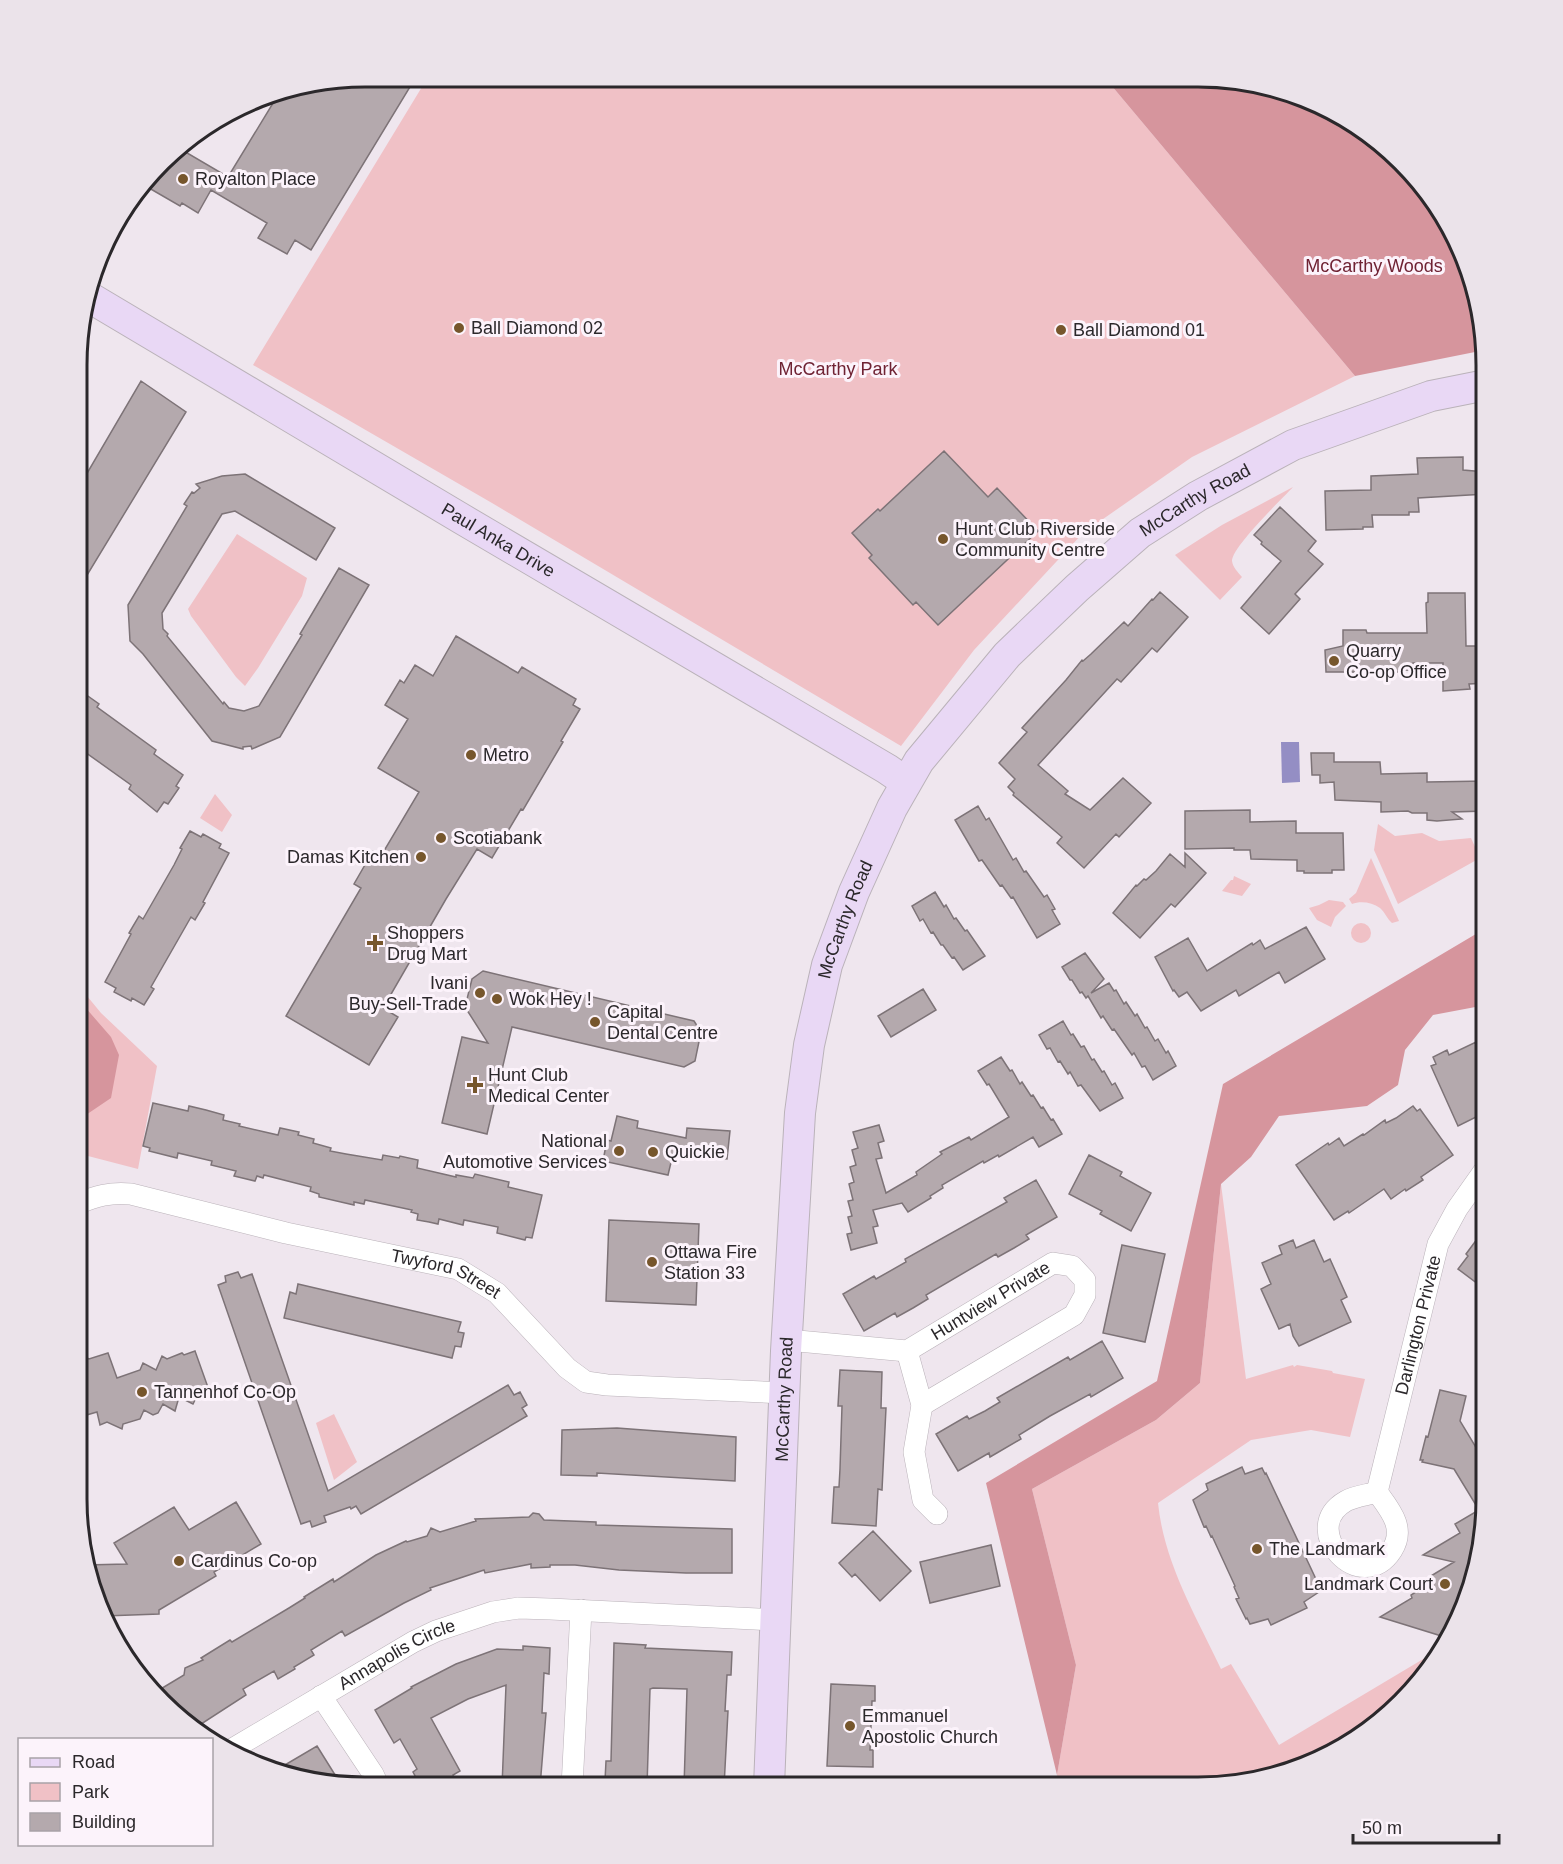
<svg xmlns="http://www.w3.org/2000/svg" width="1563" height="1864" font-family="Helvetica,sans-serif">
	<rect width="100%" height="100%" fill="#efe6ee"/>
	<path fill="#f0c1c6" d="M428,77l678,2 249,297 -163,81 -109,76 -109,117 -73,96 -409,-243 -239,-138z
		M1293,487c-12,13 -61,60 -61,74 1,7 6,11 10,16l-22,23 -45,-45 47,-30z
		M237,534l70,44 -5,18 -44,72 -13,18 -9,-9 -45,-61 -3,-7z
		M215,794l17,21 -10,17 -22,-14z
		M1378,824l17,12 27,-3 17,8 32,-3 9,20 -82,46 -24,-54z
		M1371,858l28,63 -7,2c-5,-4 -7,-11 -12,-15 -8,-6 -20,-7 -28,-4l-3,-5 7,-6z
		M1234,876l17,8 -9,12 -20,-5 9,-11h2z
		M1329,900l14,2 3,4 -11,11 -4,10 -14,-7 -8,-12 10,-3z
		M1351 933a10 10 0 1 1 20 0a10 10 0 1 1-20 0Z
		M78,985l23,28 56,53 -19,103 -50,-13 -11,-12z
		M1221,1184l25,195 47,-14 1,2 3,-2 35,6 1,2 32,6 -15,58 -39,-7 -60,10 -93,63c6,60 38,113 63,166l10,-5 48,81 166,-99 -7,13 -95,90 -126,38h-157l-3,-12 19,-110 -44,-176 124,-69 44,-37z
		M334,1414l23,48 -23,18 -18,-57z"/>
	<path fill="#d6959d" d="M1106,79h130l122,46 90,95 29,70 8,60 -130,26z
		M1486,928v77l-53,10 -28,35 -7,35 -31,21 -88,10 -28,41 -30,27 -21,199 -44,37 -124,69 44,176 -19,110 -71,-292 171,-102 66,-297z
		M78,999l33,38 8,18 -8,43 -34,23z"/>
	<path fill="#948ec4" d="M1281,742h18l1,40 -18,1z"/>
	<path fill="#b4a9ad" stroke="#7d7377" stroke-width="1.5" d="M365,76l51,1 -105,173 -16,-10 -8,14 -29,-16 9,-15 -56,-33 -13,23 -16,-10 -2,3 -31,-18 3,-3 -5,-3 30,-35 51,30 53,-87z
		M141,381l45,31 -108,178 1,-103z
		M944,451l44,46 9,-9 41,43 -100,94 -22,-23 -3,3 -44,-47 3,-3 -20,-22 26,-24 2,2z
		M1463,457v13l23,2v22l-68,4 1,14h-10v3h-37l1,12h-10v2l-37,1 -1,-39 46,-1v-14l47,-2 -1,-16z
		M245,474l90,54 -19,32 -81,-49 -13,3 -60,99 1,16 5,5 -1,2 56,68 1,-2 5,6 15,3 15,-5 43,-71 -2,-1 39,-66 30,17 -89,152 -28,12 -1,-3 -8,1v2l-31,-8 -69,-87 -13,-13 -2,-36 59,-99 -3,-2 8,-12 2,1 6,-5 -4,-4 26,-8z
		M1280,507l36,34 -8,10 15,13 -28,30 5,5 -31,35 -28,-26 40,-47 -20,-17 1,-2 -8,-7z
		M1160,592l28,25 -31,35 -5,-4 -31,34 -4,-3 -79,86 30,26 -3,3 25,16 33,-32 28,25 -32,34 -3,-3 -32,34 -27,-25 5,-6 -49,-42 1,-2 -6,-6 7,-8 -16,-16 28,-31 -5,-4 44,-48 16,-20 1,1 8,-7 33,-32 4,4 24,-27 1,1z
		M1428,593h37l1,53h20v37l-17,1 1,5 -27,2v-28h-30v7h-9v2h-78l-1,-22 18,-4v-16h23l1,3h60l-1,-30 2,-1z
		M456,636l62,37 4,-6 54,32 -3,6 7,4 -19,32 2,1 -40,68 -2,-1 -29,49 -15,-9 -31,50 -63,109 15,9 -29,48 -83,-49 75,-128 -7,-4 19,-33 8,5 38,-64 -41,-24 30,-49 -23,-14 15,-25 4,3 11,-18 18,11z
		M78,689l21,15 -2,3 59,43 -2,4 29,21 -7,11 3,2 -11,16 -4,-2 -7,10 -28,-23 2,-4 -53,-38z
		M1311,753h23v9h46l1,12 46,-1v9l59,-1v30l-34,1 10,7 -25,2 -10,-1v-7h-15l-4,-2 -27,1v-10l-46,-2 -1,-18 -14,1v-8h-8z
		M978,806l8,14 3,-2 24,42 3,-2 8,14 2,-1 18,26 3,-2 8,14 -3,1 8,14 -23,14 -24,-41 -2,1 -9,-13 -2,1 -18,-26 -3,1 -24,-41z
		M1250,810v12l46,-1v12h47l1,37h-12v3h-28v-2h-7v-11l-46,-1 -1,-9h-16v-2l-49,1v-38z
		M190,831l11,6 2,-3 18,10 -2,4 10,5 -26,49 2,1 -10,17 -4,-3 -40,70 3,2 -10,16 -12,-7 -1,3 -17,-9 2,-4 -11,-6 26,-48 -2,-1 10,-17 4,3 31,-54 8,-16 -2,-1z
		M1185,853l21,20 -31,34 -4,-3 -31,34 -27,-25 23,-28 1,1 7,-7 2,1 10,-9 14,-17 15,13z
		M935,892l9,15 2,-2 8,14 2,-1 9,13 2,-1 18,26 -22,14 -9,-13 -2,1 -9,-13h-2l-8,-13 -2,1 -8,-14 -3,2 -8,-15z
		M1306,927l19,32 -40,24 -6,-11 -40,24 -3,-6 -35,21 -14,-19 -8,5 -5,-7 -1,1 -18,-34 33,-19 19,33 45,-28 1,2 7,-5 5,9z
		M1085,953l19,26 -13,14 18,-10 5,8 2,-1 8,14 2,-2 9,14 2,-2 8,14 2,-1 8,14 3,-2 8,14 2,-2 8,15 -23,14 -8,-14 -3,1 -8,-14 -2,2 -18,-26 -2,1 -9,-14 -2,2 -13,-22 -2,2 -4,-6 -2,1 -8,-13h-2l-8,-13z
		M483,971l211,50 7,11 -6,29 -11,6 -172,-40 -25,107 -45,-11 20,-86 26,6 -23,-36 7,-28z
		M923,989l13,21 -45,27 -13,-21z
		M1063,1021l8,14 2,-1 8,13 3,-1 8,14 2,-1 8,13 2,-1 8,14 3,-2 8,15 -23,13 -19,-26 -3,1 -8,-14 -2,2 -8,-13 -2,1 -8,-14 -3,1 -8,-14z
		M1486,1041v74h-6l-22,11 -27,-60 5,-2 -3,-7 14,-7 2,5 27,-13 1,3z
		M1001,1057l9,14 2,-1 8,14 2,-2 9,14 2,-1 8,13 2,-1 8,13 2,-1 9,15 -23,13 -6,-10 -34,20 -1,-2 -14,8 -1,-2 -41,24 1,3 -13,8 1,2 -23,14 -6,-9 -29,7 5,16 -5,1 4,16 -26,7 -4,-16 5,-1 -4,-16 4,-1 -4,-15 5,-1 -4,-16 5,-2 -4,-15 6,-2 -4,-15 6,-2 -5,-16 26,-7 5,16 -6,2 4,15 -6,1 10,34 31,-18 -1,-3 26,-18 -2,-2 29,-15 2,3 38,-23 -20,-33 -2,1 -9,-14z
		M153,1103l35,8 1,-5 17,4 18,5 -1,5 17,4 -1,2 39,9 2,-7 19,4 -1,3 16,4 -1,4 18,5 -1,3 16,3 36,6 1,-5 16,3 1,-2 18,4 -1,8 39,9v-2l17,3 2,-4 34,8 -1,5 34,8 -10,43 -6,-1 -1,3 -28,-7 1,-6 -34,-7 -1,5 -24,-6 -1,5 -9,-2 -12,-2 1,-6 -7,-2 1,-2 -47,-10 -1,4 -10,-2v3l-35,-8v-3l-9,-3 1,-4 -47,-12 -1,3 -6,-2 -2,5 -21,-5 2,-5 -25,-6 1,-4 -34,-8 -1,5 -28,-7 1,-3 -7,-2z
		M1413,1106l4,5 3,-2 33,46 -32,22 2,3 -17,11 -1,-2 -14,10 -7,-10 -35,24 -1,-2 -14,9 -38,-55 32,-22 1,2 10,-7 5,8 19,-12 1,1 21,-15 1,3 10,-5z
		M617,1116l21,5 -1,7 49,10 1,-10 43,3 -3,28 -54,-5 -5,21 -65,-14 4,-21 4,1z
		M1089,1155l33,17 -2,4 31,17 -20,38 -31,-17 2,-3 -33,-17z
		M1036,1180l21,37 -31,18 3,4 -15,9 -16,9 -2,-3 -70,41 2,4 -15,9 -16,9 -2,-4 -31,18 -21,-37 31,-18 2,3 30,-17 -1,-3 102,-57 -3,-4z
		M609,1220l90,4 -3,81 -90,-4z
		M1486,1227v63l-28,-21 10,-13 -2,-2z
		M1293,1240l3,8 18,-8 10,22 6,-3 17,38 -6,3 10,22 -52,24 -6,-10 -3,-12 -11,5 -18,-40 10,-5 -9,-21 20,-9 -3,-8z
		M1122,1245l43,9 -20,88 -42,-9z
		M238,1272l3,6 11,-4 76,217 180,-106 6,10 6,-3 7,13 -5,3 5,8 -166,98 -5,-8 -5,3 -1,-2 -26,9 2,6 -14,5 -2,-6 -9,3 -83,-239 8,-3 -1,-6z
		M298,1284l163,38 -3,10 6,1 -3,14 -6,-1 -3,12 -168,-40 6,-26 6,2z
		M1102,1341l21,37 -32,19 -1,-3 -40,22 -31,19 2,4 -31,18 -1,-4 -31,18 -22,-37 31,-18 2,3 16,-8 15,-9 -3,-4 71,-41 2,3z
		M195,1351l15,42 -14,5 -3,6 -14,-7 -4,14 -12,-7 -5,9 -5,2 -9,-5 -4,9 -17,5 -1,5 -15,-7 -7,3 -3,-13 -14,4 -2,-6 -4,-2v-55l12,6 19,-6 9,25 23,-8 3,-7 13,7 6,-14 5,3 15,-6 2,2z
		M840,1370l42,2 -1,36h5l-4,82 -4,-1 -2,37 -44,-3 2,-36h5l1,-18 2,-63h-4z
		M1440,1390l26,6 -6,25 26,43v54l-15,74 -23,46 -68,-21 32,-19 -1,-3 8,-5 -3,-5 38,-23 -31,-7 37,-22 -5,-9 24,-14 -25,-41 -32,-7 1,-2h-3l6,-24 2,1z
		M617,1428l119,9 -1,44 -138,-8v3l-36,-1 1,-45z
		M1242,1467l3,7 17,-6 3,6 1,-1 49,104 4,15 -15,10 3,6 -36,17 -3,-6 -18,5 -3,-6 -1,1 -10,-20 3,-1 -5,-11 1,-1 -23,-50 -1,1 -5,-11 -2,1 -11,-27 15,-10 -2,-6z
		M236,1502l25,42 -47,28 2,4 -57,34v4l-55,2 -18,-42 -1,-9 42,-1 -13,-21 60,-36 15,23z
		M533,1513l6,1 5,6 52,2v3l136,4v44h-46l-67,-3 -44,-5h-25v2l-19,1v-4l-46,9 -1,-3 -54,18 1,2 -27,13 -59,33 -3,-5 -31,19 3,5 -20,12 1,2 -17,10 -4,-8 -31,18 3,6 -51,33 -36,-38 25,-15 1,-7 18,-8 -2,-2 29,-18 2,2 57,-34 16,-10 -1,-1 29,-18 1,3 42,-27 30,-14 1,1 20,-6 4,-8 9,4 36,-11 -1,-2 54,-2z
		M873,1531l38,40 -31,30 -25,-27 -3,3 -13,-14z
		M991,1545l9,41 -70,17 -10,-41z
		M614,1643l32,2 -1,3 87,4 -1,23h-4l-2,36h3l-4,76h-40l3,-98 -34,-1 -3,1 -3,98h-38l1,-6h-5l1,-20h5z
		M523,1646l27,2 -1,26 -5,-1 -2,40h4l-6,74h-38l4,-102 -38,14 -37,19 29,53 -7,4 4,7 -8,5h-28l-8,-15 4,-3 -17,-30 -6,4 -19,-33 37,-22 -1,-1 45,-23 41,-15 26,1z
		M831,1684l44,2v15h-3l-2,49h3v17l-46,-1z
		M317,1746l20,32 -10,5 -54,-11z"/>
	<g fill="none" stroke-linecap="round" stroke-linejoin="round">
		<g stroke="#bab2b9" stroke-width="22">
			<g id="street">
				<path id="s1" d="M77,1204c19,-8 33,-12 54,-10l155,39 172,36 39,24 70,75 19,14 21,3 178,8"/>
				<path id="s2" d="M787,1340l120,11 146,-88 19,3 13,14v15l-11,20 -152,90"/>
				<path d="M907,1351l15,54 -8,47 9,48 14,14"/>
				<path id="s3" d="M1377,1492l61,-248 19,-35 29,-41"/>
				<path d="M1377,1492c13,18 29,36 15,58 -31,48 -95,-21 -46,-49 9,-5 21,-6 31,-9z"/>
				<path d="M321,1696l52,78 6,13"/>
				<path id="s4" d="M229,1751l184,-109 23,-11 57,-19 26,-4 31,1 227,11"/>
				<path d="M572,1787l9,-177"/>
			</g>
		</g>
		<g stroke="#bab2b9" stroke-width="32">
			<g id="secondary">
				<path id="s5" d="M89,297l373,222 425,250 19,13"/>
				<path id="s6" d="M769,1787l17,-436 14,-238 9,-68 18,-80 27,-73 38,-84 27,-47 88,-106 70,-67 63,-55 58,-37 95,-51 138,-49 55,-11"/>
			</g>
		</g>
		<use href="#street" stroke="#fff" stroke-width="21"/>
		<use href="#secondary" stroke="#e9d8f5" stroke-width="30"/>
	</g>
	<g fill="#76562c" stroke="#fcf3fb" stroke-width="2">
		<circle cx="183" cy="179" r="6"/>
		<circle cx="459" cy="328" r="6"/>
		<circle cx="1061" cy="330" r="6"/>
		<circle cx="943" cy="539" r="6"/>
		<circle cx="1334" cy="661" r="6"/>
		<circle cx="471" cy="755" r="6"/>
		<circle cx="441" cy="838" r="6"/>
		<circle cx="421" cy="857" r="6"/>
		<path d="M372 934h6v6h6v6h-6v6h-6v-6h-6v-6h6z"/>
		<circle cx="480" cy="993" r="6"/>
		<circle cx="497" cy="999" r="6"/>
		<circle cx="595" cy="1022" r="6"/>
		<path d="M472 1076h6v6h6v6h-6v6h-6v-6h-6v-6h6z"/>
		<circle cx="619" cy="1151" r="6"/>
		<circle cx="653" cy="1152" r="6"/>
		<circle cx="652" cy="1262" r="6"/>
		<circle cx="142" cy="1392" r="6"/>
		<circle cx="1257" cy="1549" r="6"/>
		<circle cx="179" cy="1561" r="6"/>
		<circle cx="1445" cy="1584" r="6"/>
		<circle cx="850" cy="1726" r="6"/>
	</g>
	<g text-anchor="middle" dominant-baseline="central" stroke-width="6" stroke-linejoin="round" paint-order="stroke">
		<g font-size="18" fill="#2b282b" stroke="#fcf3fb" text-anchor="start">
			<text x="195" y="179">Royalton Place</text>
			<text x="471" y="328">Ball Diamond 02</text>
			<text x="1073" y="330">Ball Diamond 01</text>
			<text x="955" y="529">Hunt Club Riverside<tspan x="955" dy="21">Community Centre</tspan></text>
			<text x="1346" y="651">Quarry<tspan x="1346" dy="21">Co-op Office</tspan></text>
			<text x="483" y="755">Metro</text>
			<text x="453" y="838">Scotiabank</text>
			<text x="409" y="857" text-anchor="end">Damas Kitchen</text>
			<text x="387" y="933">Shoppers<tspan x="387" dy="21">Drug Mart</tspan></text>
			<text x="468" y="983" text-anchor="end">Ivani<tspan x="468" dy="21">Buy-Sell-Trade</tspan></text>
			<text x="509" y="999">Wok Hey !</text>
			<text x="607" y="1012">Capital<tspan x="607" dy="21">Dental Centre</tspan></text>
			<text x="488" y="1075">Hunt Club<tspan x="488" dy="21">Medical Center</tspan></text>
			<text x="607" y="1141" text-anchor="end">National<tspan x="607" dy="21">Automotive Services</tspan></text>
			<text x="665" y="1152">Quickie</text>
			<text x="664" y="1252">Ottawa Fire<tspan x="664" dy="21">Station 33</tspan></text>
			<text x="154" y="1392">Tannenhof Co-Op</text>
			<text x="1269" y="1549">The Landmark</text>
			<text x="191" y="1561">Cardinus Co-op</text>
			<text x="1433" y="1584" text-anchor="end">Landmark Court</text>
			<text x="862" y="1716">Emmanuel<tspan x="862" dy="21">Apostolic Church</tspan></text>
		</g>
		<g font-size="18" fill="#6f2233" stroke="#fcf3fb">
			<text x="1374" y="266">McCarthy Woods</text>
			<text x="838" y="369">McCarthy Park</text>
		</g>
		<g font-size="18" fill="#2b282b" stroke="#fcf3fb">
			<text stroke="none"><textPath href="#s6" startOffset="1432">McCarthy Road</textPath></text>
			<text stroke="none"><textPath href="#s5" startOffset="476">Paul Anka Drive</textPath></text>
			<text stroke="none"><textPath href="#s6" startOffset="874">McCarthy Road</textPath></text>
			<text stroke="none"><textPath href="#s1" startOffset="381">Twyford Street</textPath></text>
			<text stroke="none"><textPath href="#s2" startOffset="218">Huntview Private</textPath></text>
			<text stroke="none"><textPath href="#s3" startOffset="172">Darlington Private</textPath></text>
			<text stroke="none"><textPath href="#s6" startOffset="388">McCarthy Road</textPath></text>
			<text stroke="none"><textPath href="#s4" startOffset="194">Annapolis Circle</textPath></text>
		</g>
	</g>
	<path d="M0 0H1563V1864H0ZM365 87H1198A278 278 0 0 1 1476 365V1499A278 278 0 0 1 1198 1777H365A278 278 0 0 1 87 1499V365A278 278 0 0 1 365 87Z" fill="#ebe3ea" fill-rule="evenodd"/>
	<path fill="none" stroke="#2b282b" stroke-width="3" d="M365 87H1198A278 278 0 0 1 1476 365V1499A278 278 0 0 1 1198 1777H365A278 278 0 0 1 87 1499V365A278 278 0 0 1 365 87Z"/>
	<rect x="18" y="1738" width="195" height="108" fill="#fcf3fb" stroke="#a8a2a8" stroke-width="1.5"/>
	<rect x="30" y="1758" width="30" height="9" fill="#e9d8f5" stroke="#a8a2a8" stroke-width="1.5"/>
	<text x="72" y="1768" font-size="18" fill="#2b282b">Road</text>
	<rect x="30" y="1783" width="30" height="18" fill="#f0c1c6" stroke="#a8a2a8" stroke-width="1.5"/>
	<text x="72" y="1798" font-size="18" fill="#2b282b">Park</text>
	<rect x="30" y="1813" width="30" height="18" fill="#b4a9ad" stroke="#a8a2a8" stroke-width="1.5"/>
	<text x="72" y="1828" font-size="18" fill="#2b282b">Building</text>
	<path d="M1353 1834v9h146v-9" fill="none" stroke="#2b282b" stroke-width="3"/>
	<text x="1362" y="1834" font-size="18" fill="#2b282b" stroke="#fcf3fb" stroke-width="4.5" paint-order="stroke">50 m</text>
</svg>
